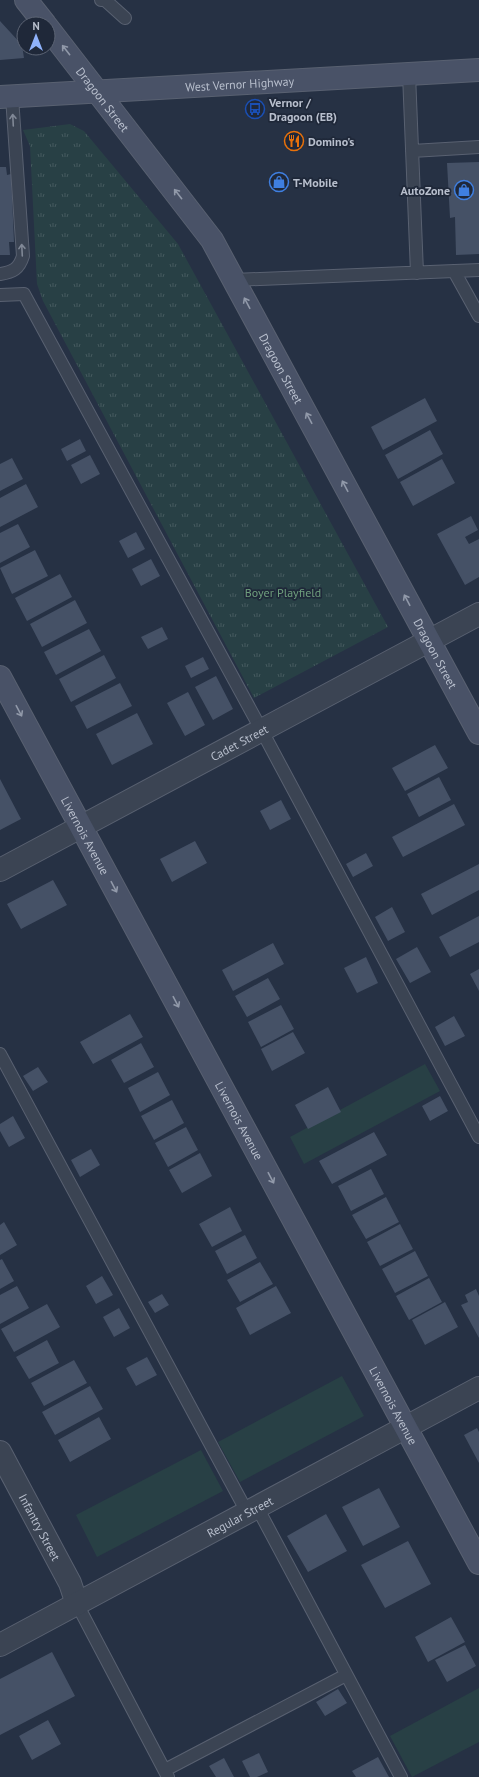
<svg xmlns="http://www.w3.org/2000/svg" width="479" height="1777" font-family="'PT Sans',sans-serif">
	<defs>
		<pattern id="park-tufts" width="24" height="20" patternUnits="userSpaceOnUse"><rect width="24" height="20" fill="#284045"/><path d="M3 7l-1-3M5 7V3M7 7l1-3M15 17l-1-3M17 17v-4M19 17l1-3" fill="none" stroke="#455a5f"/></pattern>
	</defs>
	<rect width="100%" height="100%" fill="#263144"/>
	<path fill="#284045" d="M425,1064l15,27 -136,73 -14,-27z
		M342,1376l22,40 -124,66 -22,-40z
		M201,1450l22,41 -126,66 -21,-42z
		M479,1688v54l-67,35 -22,-41z"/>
	<path fill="url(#park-tufts)" d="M70,124l14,7 94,113 210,383 -134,71 -211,-397 -6,-17 -7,-138 -7,-16z"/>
	<path fill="#455166" d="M0,21l22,24 2,13 -24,2z
		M479,162v92l-23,1 -1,-38 -5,1 -3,-55z
		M0,167h6l1,8 4,-1 3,68h-5l1,13h-10z
		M425,398l12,23 -54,29 -12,-23z
		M430,430l13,24 -45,25 -13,-24z
		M80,439l6,12 -19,10 -6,-12z
		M90,455l10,19 -19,10 -10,-19z
		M12,458l11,21 -23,12v-27z
		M442,459l13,24 -42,23 -13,-24z
		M26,484l12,23 -38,20v-29z
		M471,516l7,14 -13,7 4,7 10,-5v38l-14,8 -28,-51z
		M18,524l12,23 -30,16v-30z
		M136,532l9,17 -17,9 -9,-17z
		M35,550l13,26 -36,18 -12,-26z
		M151,559l9,17 -19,10 -9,-17z
		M60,574l12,23 -45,24 -12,-23z
		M75,600l12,23 -45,24 -12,-23z
		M162,627l6,12 -20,10 -7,-12z
		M89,629l12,22 -45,24 -12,-23z
		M104,655l12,23 -45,24 -12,-23z
		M203,657l6,12 -18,9 -6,-12z
		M216,676l17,33 -20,11 -18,-33z
		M120,683l12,23 -45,23 -12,-23z
		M188,692l17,33 -20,11 -18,-33z
		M137,713l16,31 -41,21 -16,-31z
		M435,745l13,23 -43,23 -13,-23z
		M439,777l12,23 -32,17 -12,-23z
		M0,779l21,40 -21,11z
		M281,800l10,19 -21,11 -10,-19z
		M454,804l11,21 -62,32 -11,-20z
		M195,841l12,22 -35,19 -12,-23z
		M366,853l7,13 -20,11 -7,-13z
		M479,864v26l-47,25 -11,-21z
		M53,880l14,25 -46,24 -14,-25z
		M392,907l13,25 -17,9 -13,-24z
		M479,916v26l-29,15 -11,-20z
		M273,943l11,21 -51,27 -11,-21z
		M417,947l14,25 -21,11 -14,-24z
		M366,957l12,26 -21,10 -13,-25z
		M479,969v22l-9,-17z
		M268,978l12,21 -33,18 -12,-21z
		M281,1005l13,24 -33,18 -13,-25z
		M130,1014l13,23 -50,27 -13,-22z
		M454,1016l11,20 -20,10 -10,-19z
		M293,1032l12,21 -33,18 -11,-22z
		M141,1043l13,24 -30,16 -13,-23z
		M38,1067l10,15 -15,9 -10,-15z
		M158,1072l12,23 -30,17 -12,-24z
		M328,1087l13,25 -33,17 -13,-24z
		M440,1096l8,15 -18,10 -8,-15z
		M172,1100l12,23 -30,17 -13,-24z
		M13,1116l12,22 -16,9 -9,-16v-7z
		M186,1127l12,23 -30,17 -13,-24z
		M374,1132l13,23 -55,29 -13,-23z
		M91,1149l9,16 -20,12 -9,-17z
		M200,1153l12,23 -30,17 -13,-23z
		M371,1169l13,25 -33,17 -13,-25z
		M386,1197l13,25 -33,17 -14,-24z
		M230,1207l12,24 -30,16 -13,-23z
		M4,1222l13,23 -17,10v-30z
		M400,1224l13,25 -33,17 -13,-24z
		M245,1235l12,23 -30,16 -12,-23z
		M415,1251l13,25 -33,17 -13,-24z
		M2,1259l12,22 -14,8v-29z
		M260,1262l13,22 -33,18 -13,-22z
		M102,1276l11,19 -17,9 -10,-18z
		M429,1278l13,24 -33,18 -13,-24z
		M17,1286l12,22 -29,16v-29z
		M276,1286l15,27 -41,22 -14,-27z
		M476,1289l3,7v42l-18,-33 7,-3 -3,-7z
		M162,1294l7,11 -14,8 -7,-11z
		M445,1302l13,25 -33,18 -13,-25z
		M47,1304l13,23 -46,25 -13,-23z
		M119,1308l11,20 -16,9 -11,-20z
		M47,1340l12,23 -30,16 -13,-22z
		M147,1357l10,18 -21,11 -10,-18z
		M74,1360l13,23 -43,23 -13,-23z
		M90,1386l13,23 -48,26 -13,-23z
		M99,1417l12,22 -41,23 -12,-22z
		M477,1428l2,4v31l-15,-28z
		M379,1488l21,39 -37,19 -21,-39z
		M326,1514l21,37 -39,21 -21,-36z
		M408,1541l23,43 -46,24 -24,-43z
		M451,1617l14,25 -37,20 -13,-25z
		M465,1645l11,21 -29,16 -12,-22z
		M52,1652l23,44 -75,39v-56z
		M338,1689l9,14 -22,13 -9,-14z
		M48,1720l13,24 -29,16 -13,-24z
		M259,1753l9,19 -11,5h-7l-8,-16z
		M378,1757l11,20h-33l-4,-6z
		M224,1758l10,19h-18l-7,-11z"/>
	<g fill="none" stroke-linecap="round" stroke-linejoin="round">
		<g stroke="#596171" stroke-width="14">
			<path id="lane" d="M101,0h4l20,18
				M409,74l8,199
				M412,151l67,-4
				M454,271l25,45
				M0,274c13,-2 19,-5 23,-18l-11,-159
				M234,280l245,-10
				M0,295l24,-1 238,437 217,406
				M0,1054l247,458
				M257,1507l144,270
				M77,1604l91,173
				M165,1770l181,-95"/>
		</g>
		<g stroke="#596171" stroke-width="24">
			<g id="street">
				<path id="s1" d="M0,870l479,-256"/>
				<path id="s2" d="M0,1452l70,131 7,21"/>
				<path id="s3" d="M0,1645l479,-257"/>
			</g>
		</g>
		<g stroke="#596171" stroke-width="24">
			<g id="secondary">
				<path d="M26,0l19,24"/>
				<path id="s4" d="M48,28l164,212 267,493"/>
				<path id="s5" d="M0,97l479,-27"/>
				<path id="s6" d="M0,677l479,886"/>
			</g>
		</g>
		<use href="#lane" stroke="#3b4453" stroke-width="12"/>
		<use href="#street" stroke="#3b4453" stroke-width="22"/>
		<use href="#secondary" stroke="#495267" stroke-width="22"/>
	</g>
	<defs><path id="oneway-shaft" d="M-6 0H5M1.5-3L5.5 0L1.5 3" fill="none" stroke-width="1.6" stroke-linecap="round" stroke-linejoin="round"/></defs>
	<g stroke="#9199a9">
		<use href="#oneway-shaft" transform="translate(66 50) rotate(-128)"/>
		<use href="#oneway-shaft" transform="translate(178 194) rotate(-128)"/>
		<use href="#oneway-shaft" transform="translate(247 303) rotate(-118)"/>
		<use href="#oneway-shaft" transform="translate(309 418) rotate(-118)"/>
		<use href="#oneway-shaft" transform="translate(345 486) rotate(-118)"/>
		<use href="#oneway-shaft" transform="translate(407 600) rotate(-118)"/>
		<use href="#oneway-shaft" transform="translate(19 711) rotate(62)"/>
		<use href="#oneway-shaft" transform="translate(114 887) rotate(62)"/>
		<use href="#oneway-shaft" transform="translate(176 1002) rotate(62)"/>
		<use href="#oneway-shaft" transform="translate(271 1178) rotate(62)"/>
	</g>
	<g stroke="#808896">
		<use href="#oneway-shaft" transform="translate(13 120) rotate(-93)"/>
		<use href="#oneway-shaft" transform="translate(22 250) rotate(-93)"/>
	</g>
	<defs>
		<g id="bus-ring" transform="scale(1)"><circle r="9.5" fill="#1f2839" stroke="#1a4fb4" stroke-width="1.5"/><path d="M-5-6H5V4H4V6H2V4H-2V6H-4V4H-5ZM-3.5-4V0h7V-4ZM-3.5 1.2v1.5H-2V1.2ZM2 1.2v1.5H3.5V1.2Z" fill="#1a4fb4"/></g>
		<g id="restaurant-ring" transform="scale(1)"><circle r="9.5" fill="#1f2839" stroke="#e8710a" stroke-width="1.5"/><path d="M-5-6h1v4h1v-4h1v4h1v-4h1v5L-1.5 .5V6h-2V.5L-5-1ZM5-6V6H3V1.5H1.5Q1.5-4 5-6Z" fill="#e8710a"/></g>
		<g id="shop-ring" transform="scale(1)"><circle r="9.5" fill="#1f2839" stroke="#3f7fe0" stroke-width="1.5"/><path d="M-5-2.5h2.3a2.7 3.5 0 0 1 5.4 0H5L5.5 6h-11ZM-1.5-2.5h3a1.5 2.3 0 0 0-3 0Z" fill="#3f7fe0"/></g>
	</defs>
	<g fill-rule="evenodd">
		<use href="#bus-ring" x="255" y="109"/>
		<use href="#restaurant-ring" x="294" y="141"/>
		<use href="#shop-ring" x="279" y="182"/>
		<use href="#shop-ring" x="464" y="190"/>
	</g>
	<g text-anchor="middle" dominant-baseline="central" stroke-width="3.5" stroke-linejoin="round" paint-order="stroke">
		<g font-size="12" fill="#b8bfcd" stroke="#1f2839">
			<text stroke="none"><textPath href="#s5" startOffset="240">West Vernor Highway</textPath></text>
			<text stroke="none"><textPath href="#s4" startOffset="90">Dragoon Street</textPath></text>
			<text stroke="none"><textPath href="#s4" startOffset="414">Dragoon Street</textPath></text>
			<text stroke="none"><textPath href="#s4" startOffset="738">Dragoon Street</textPath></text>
			<text stroke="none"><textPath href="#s1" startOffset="271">Cadet Street</textPath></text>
			<text stroke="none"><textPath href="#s6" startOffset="180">Livernois Avenue</textPath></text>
			<text stroke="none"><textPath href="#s6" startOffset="504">Livernois Avenue</textPath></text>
			<text stroke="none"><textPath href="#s6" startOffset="828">Livernois Avenue</textPath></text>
			<text stroke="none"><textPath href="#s3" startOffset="272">Regular Street</textPath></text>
			<text stroke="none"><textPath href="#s2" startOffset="85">Infantry Street</textPath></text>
		</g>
		<g font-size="12" font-weight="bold" fill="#b8bfcd" stroke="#1f2839" text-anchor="start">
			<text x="269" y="102">Vernor /<tspan x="269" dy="14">Dragoon (EB)</tspan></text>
			<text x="308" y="141">Domino's</text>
			<text x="293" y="182">T-Mobile</text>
			<text x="450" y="190" text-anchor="end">AutoZone</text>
		</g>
		<g font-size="12" fill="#6f9f7d" stroke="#1f2839">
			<text x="283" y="592">Boyer Playfield</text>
		</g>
	</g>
	<g transform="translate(36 36)"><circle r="19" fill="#1f2839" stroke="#5c6474"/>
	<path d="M0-3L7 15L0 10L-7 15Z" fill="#8fb2fb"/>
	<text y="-6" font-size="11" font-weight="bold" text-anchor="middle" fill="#b8bfcd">N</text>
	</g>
</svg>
